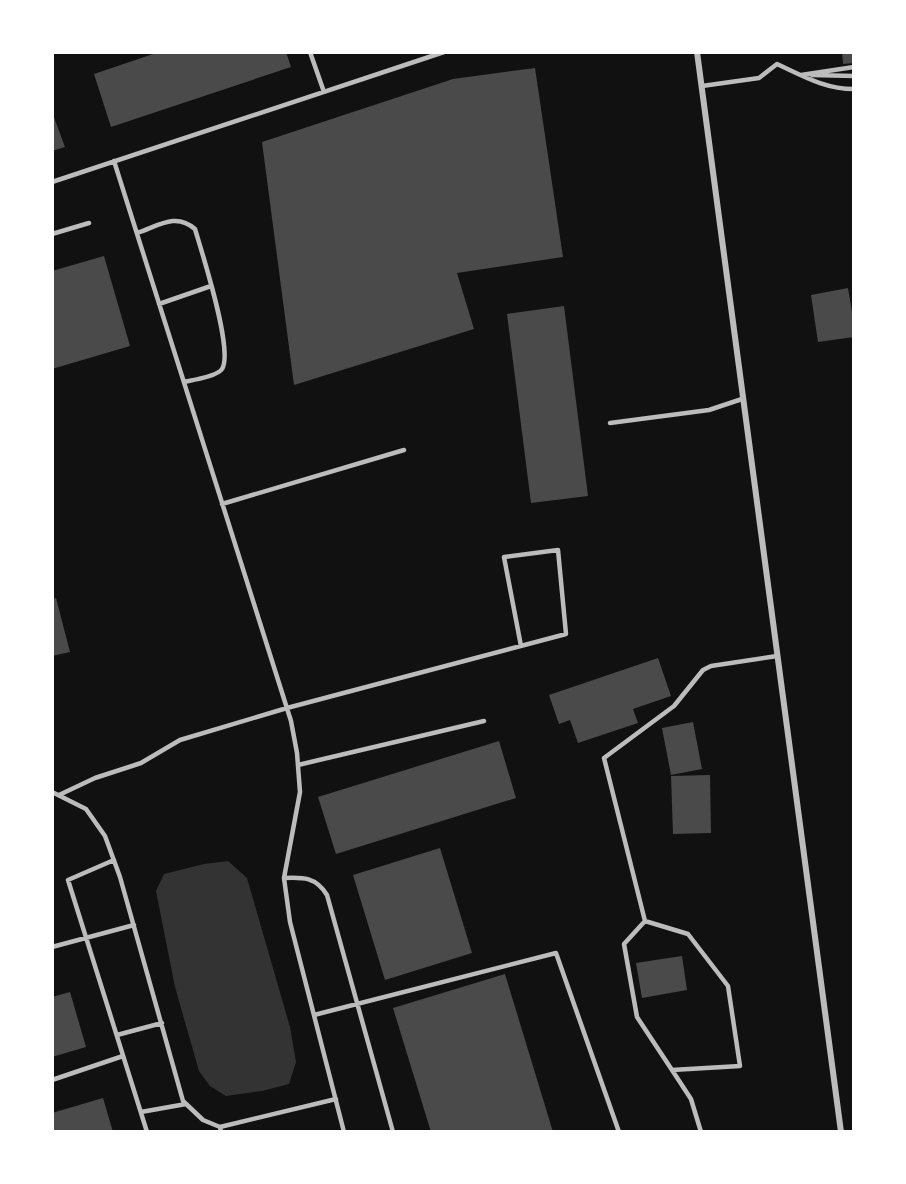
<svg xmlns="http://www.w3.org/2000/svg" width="906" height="1184" font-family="Cabin,sans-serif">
	<rect width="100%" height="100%" fill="#111"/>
	<path fill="#333" d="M228,861l19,17 43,149 6,35 -7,22 -27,7 -36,5 -16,-10 -11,-15 -24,-84 -19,-96 8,-17 40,-10z"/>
	<path fill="#4a4a4a" d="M159,52h127l5,15 -180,60 -17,-53z
		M842,52h12v11l-11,1z
		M535,68l28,189 -106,16 17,56 -180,56 -32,-243 191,-63z
		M52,112l13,35 -13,4z
		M104,256l26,90 -78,23v-98z
		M848,288l6,36v13l-36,5 -7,-47z
		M564,306l24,190 -57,7 -24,-189z
		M56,598l14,54 -18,4v-57z
		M658,658l13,38 -38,13 5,14 -60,20 -8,-23 -11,4 -10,-29z
		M693,722l9,47 -31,6 -9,-47z
		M499,741l17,57 -180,56 -18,-57z
		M710,775l1,58 -38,1 -2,-58z
		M440,848l32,105 -87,27 -32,-105z
		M682,956l5,34 -45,8 -6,-35z
		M505,974l48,158h-122l-38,-124z
		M70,992l16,55 -34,10v-60z
		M103,1098l10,34h-61v-19z"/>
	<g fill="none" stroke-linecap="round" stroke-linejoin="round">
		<path stroke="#bcbcbc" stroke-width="4.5" d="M310,52l14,40
			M801,75l53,-8
			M812,75l42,1
			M702,86l57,-8 18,-14c26,12 48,25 77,25
			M114,161l177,560 6,32 3,39 -16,86 6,44 54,210
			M52,182l392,-130
			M137,233c21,-7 39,-21 58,-4 7,24 39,122 27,140 -4,7 -29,11 -38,13
			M52,234l37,-11
			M159,304l52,-18
			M610,423l99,-13 33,-11
			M222,504l182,-54
			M298,765l186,-44
			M52,792l34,17 19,27 15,41 63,224 20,19 17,7 1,5
			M59,795l36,-17 46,-15 39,-23 107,-32 279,-74 -8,-84 -54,7 17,89
			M114,860l-46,20 79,252
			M284,878c19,-1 32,-1 43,17l66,237
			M645,921l43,13 40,52 12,80 -68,4 -35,-53 -13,-73z
			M645,921l-41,-163 70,-52 29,-36 8,-4 66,-10
			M52,947l82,-22
			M314,1015l242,-62 63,179
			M117,1035l45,-12
			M672,1070l19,29 10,33
			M52,1080l71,-24
			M141,1112l45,-8
			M220,1127l116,-28"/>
		<path stroke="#bcbcbc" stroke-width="6" d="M697,52l144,1080"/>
	</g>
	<rect width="906" height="1184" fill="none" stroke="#ffffff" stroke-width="108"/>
</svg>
